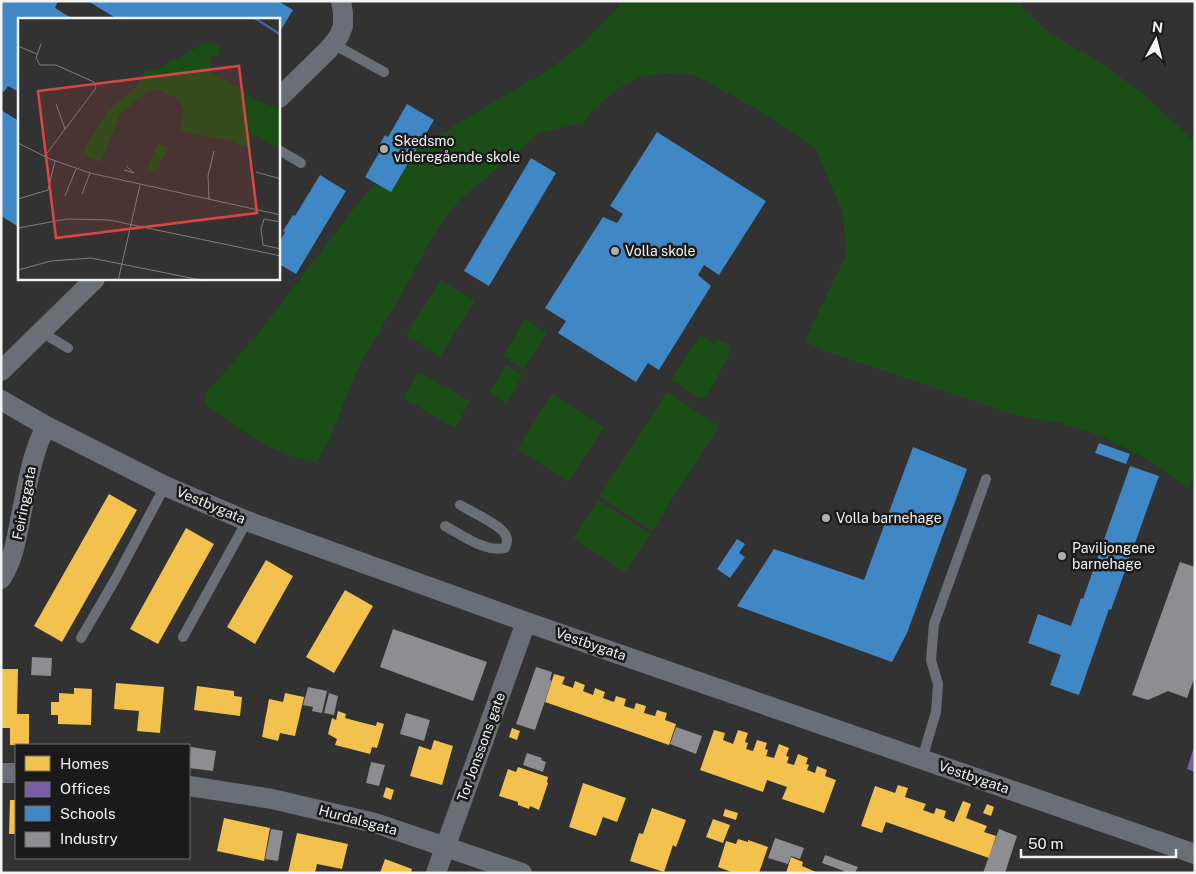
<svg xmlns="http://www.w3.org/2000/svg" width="1196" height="874" font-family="'Public Sans',sans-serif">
	<rect width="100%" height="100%" fill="#313231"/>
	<path fill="#1b4e16" d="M620,1h401l1,6 27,26 46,26 46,33 54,50v331l-6,16 -42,-30 -46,-23 -41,-13 -42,-7 -197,-66 -16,-10 41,-85 -3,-42 -28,-65 -53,-36 -68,-37 -26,-2 -30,4 -23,14 -18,15 -14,17 -44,10 -37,32 -42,34 -29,40 -26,49 -46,78 -31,76 -12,20c-44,-6 -75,-34 -111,-57l-1,-10 49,-55 110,-143 34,-36 93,-57 52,-30 39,-28 37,-38z
		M441,280l34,21 -35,56 -34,-22z
		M525,319l22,14 -24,36 -20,-13z
		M700,335l14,9 2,-4 10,3 4,6 -1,6 -23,43h-6l-29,-18z
		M506,365l17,10 -17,28 -17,-10z
		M418,372l52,29 -15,27 -52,-30z
		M667,392l52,34 -67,105 -52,-35z
		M552,394l52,33 -36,55 -51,-33z
		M598,500l52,34 -25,38 -52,-34z"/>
	<path fill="#f2c14e" d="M109,494l28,16 -75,132 -28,-16z
		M186,528l28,16 -56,100 -28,-15z
		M266,560l27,16 -38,68 -28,-17z
		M345,590l28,16 -39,67 -28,-16z
		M1,669h17l-1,45h12v31h-19v-17h-9z
		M554,674l11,3 -3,7 11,4 2,-7 10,4 -2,6 10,4 2,-7 10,4 -2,6 11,4 2,-6 10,3 -2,7 10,3 2,-6 10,3 -2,7 11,3 2,-6 10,3 -2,7 11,4 -7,21 -124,-43z
		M116,683l48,4 -4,46 -23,-2 2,-20 -25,-2z
		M197,686l37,5v5l8,1 -2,19 -46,-6z
		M74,688l18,1 -1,36 -33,-1v-9h-7v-13h8v-9l15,1z
		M285,693l19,4 -9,39 -15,-3 -2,8 -16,-4 7,-38 14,3z
		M338,711l8,3 -1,4 15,4 16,4 1,-4 7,2 -7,24 -5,-1 -2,7 -35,-9 2,-6 -9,-5 4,-16 4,2z
		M512,728l8,3 -3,9 -8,-3z
		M714,730l11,3 -2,7 10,4 5,-14 10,3 -3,9 3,1 -2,6 7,2 4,-11 10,3 -2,6 3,1 -2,6 8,2 5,-14 10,4 -3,8 3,1 -2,6 7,2 4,-11 10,4 -2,6 3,1 -2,5 8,3 2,-7 10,4 -2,6 11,4 -12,33 -42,-14 5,-12 -20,-7 -4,12 -63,-22z
		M434,740l19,6 -11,39 -32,-9 9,-30 12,4z
		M518,767l30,10 -1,5 1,1 -9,27 -9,-4 -1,3 -11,-4v-3l-19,-6 9,-27 8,3z
		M583,783l43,15 -9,24 -14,-5 -7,19 -27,-9z
		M898,785l10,3 -3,9 21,7 -3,6 11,4 2,-6 10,3 -2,7 10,4 9,-21 8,3 -5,14 21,8 -3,6 12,4 -7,22 -103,-36 -4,11 -21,-7 14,-40 20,7z
		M386,787l8,3 -3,10 -8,-3z
		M10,800h6v34h-7z
		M987,804l7,3 -3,9 -8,-3z
		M652,808l34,12 -10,27 -3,-2 -9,27 -34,-11 9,-28 4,1z
		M725,809l13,4 -2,7 -13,-4z
		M224,818l46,10 -6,33 -47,-10z
		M713,819l17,6 -7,18 -17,-6z
		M297,833l51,11 -6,25 -25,-5 -2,9h-27z
		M738,839l10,3v-2l20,7 -9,26h-25l-16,-6 8,-26 10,3z
		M791,857l12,5 -1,4 16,7h-32z
		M385,859l27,10 -1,4h-31z"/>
	<path fill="#7b5ea7" d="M1194,747h1v25l-8,-3z"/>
	<path fill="#3f88c5" d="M1,1h57l-3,7 18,11h-54v73l-11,-6 -4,6 -3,-2z
		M88,1h190l15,9 -14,23v-14h-162z
		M407,104l27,16 -43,72 -26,-15 18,-31 -3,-2 5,-9 3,2z
		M1,110l18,11v106l-18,-11z
		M657,132l109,69 -47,74 -15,-10 -6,10 13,11 -52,84 -11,-7 -12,19 -78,-49 8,-12 -21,-13 58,-91 14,6 6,-9 -13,-8z
		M531,158l25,15 -67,113 -25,-15z
		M320,175l26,16 -50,83 -17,-10v-21l6,-11 -2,-1 10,-16 2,1z
		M1099,443l31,11 -4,10 -31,-11z
		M913,447l54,22 -60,164 -15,29 -155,-56 37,-57 90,31z
		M1130,466l29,10 -48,134 -2,-1 -30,86 -29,-10 11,-30 -33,-12 10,-29 33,12 10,-28 2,1z
		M737,539l8,5 -6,9 6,4 -15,21 -13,-9z"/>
	<path fill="#8d8d92" d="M1180,562l15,5v109l-8,22 -19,-7 -20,9 -16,-5z
		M393,629l94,33 -14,39 -93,-34z
		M32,657l20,1 -1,18 -20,-1z
		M536,667l16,5 -2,8 2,1 -17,49 -19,-6z
		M308,687l19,4 -5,22 -10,-2 1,-4 -10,-2z
		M329,693l9,3 -4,19 -10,-2z
		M406,713l24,7 -6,21 -24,-7z
		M676,727l26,9 -6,18 -26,-10z
		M191,747l25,4 -3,20 -24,-3z
		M527,753l15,5 -1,2 5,2 -3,10 -20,-7z
		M371,762l14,3 -6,21 -13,-3z
		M271,829l12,2 -5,30 -13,-2z
		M999,829l18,7 -12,37h-22z
		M775,838l29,10 -4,11 -9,-3 -3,8 -20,-6z
		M825,855l33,12 -3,6h-12l1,-2 -22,-8z"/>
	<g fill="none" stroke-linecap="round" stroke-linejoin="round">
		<path stroke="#6a6e77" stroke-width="10" d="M333,44l51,28
			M279,150l22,13
			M41,332l27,16
			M445,526c17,9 41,27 60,22 2,-4 3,-8 1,-12 -3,-10 -36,-25 -46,-31
			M183,637l64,-116
			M81,638l35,-60 49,-92
			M922,759l14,-47 2,-28 -7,-24 3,-36 52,-145"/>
		<path stroke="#6a6e77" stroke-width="20" d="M279,98l50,-49 10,-13 4,-10v-13l-2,-12
			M1,371l94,-92
			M1,400l45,26 119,60 82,35 279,101 669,232
			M1,579c12,-19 15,-37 19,-59 7,-32 11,-65 26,-94
			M1,773h15
			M189,786l83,13 103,24 147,50
			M436,873l90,-251"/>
	</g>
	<g fill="#aeafae" stroke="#191a19" stroke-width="2">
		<circle cx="384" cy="149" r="5"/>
		<circle cx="615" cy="251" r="5"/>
		<circle cx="826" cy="518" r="5"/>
		<circle cx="1062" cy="556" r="5"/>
	</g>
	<g text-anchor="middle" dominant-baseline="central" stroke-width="5" stroke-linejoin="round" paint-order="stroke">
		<g font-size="14" fill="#f2f3f2" stroke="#191a19" text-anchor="start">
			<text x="394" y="141">Skedsmo<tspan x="394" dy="16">videregående skole</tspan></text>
			<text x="625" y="251">Volla skole</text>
			<text x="836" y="518">Volla barnehage</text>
			<text x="1072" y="548">Paviljongene<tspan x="1072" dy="16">barnehage</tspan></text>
		</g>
		<g font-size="14" fill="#f2f3f2" stroke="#191a19">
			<text transform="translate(24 503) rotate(-79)">Feiringgata</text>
			<text transform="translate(211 505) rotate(23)">Vestbygata</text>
			<text transform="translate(591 644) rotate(19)">Vestbygata</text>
			<text transform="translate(481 747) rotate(-70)">Tor Jonssons gate</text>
			<text transform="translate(974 777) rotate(19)">Vestbygata</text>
			<text transform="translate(358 820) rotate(15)">Hurdalsgata</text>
		</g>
	</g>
	<g transform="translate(18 18)">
		<rect width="262" height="262" fill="#313231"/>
		<path d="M186,26l15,1v9l-9,4v13l46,29 24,9v41l-28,-17 -4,16 -16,-8 -51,-10 3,-22 -6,-10 -22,-10 -9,2 -27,24 -19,47 -20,-7 27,-45 29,-24 8,-15 10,-1zM140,125l10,5 -13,26 -9,-4z" fill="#1b4e16"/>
		<path fill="none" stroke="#4c5fa7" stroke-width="2.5" d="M237,0l26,17"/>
		<path fill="none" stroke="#7e7f7e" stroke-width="1" d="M23,26l-5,14 4,7h16l38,17 2,6 -52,69M0,28l19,8M38,86l9,25M0,125l32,16 40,14 191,42M106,152l10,3 -8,-7M238,154l25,7M64,176l8,-21M47,178l11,-27M0,181l30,-9 7,-29M191,181l-1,-23 6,-25M263,204l-17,-3 -3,10 2,16 18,4M0,210l49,-9 42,1 172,36M0,252l33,-9 40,-3 115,23M100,263l22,-96"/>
		<path fill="#da4646" fill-opacity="0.15" stroke="#da4646" stroke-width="2.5" d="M221,48l18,147 -201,25 -18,-147z"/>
		<rect width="262" height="262" fill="none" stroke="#f2f3f2" stroke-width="2.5"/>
	</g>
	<rect width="1196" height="874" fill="none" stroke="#f2f3f2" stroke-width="5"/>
	<rect x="15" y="744" width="175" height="115" fill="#191a19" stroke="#707170"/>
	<rect x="25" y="756" width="25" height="15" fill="#f2c14e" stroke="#707170"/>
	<text x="60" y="769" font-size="15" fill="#f2f3f2">Homes</text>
	<rect x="25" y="782" width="25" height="15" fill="#7b5ea7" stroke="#707170"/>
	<text x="60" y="794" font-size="15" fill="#f2f3f2">Offices</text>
	<rect x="25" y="806" width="25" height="15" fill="#3f88c5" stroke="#707170"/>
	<text x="60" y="819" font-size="15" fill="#f2f3f2">Schools</text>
	<rect x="25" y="832" width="25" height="15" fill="#8d8d92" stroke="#707170"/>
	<text x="60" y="844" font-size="15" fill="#f2f3f2">Industry</text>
	<g transform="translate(1156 40) rotate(7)" stroke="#191a19" stroke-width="4" paint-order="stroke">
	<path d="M0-4L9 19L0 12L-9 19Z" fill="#f2f3f2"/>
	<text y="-8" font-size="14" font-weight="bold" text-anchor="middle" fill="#f2f3f2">N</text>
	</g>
	<path d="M1021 849v8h155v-8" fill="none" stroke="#f2f3f2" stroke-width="2.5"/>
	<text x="1028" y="849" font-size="15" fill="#f2f3f2" stroke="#191a19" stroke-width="4" paint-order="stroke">50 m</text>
</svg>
